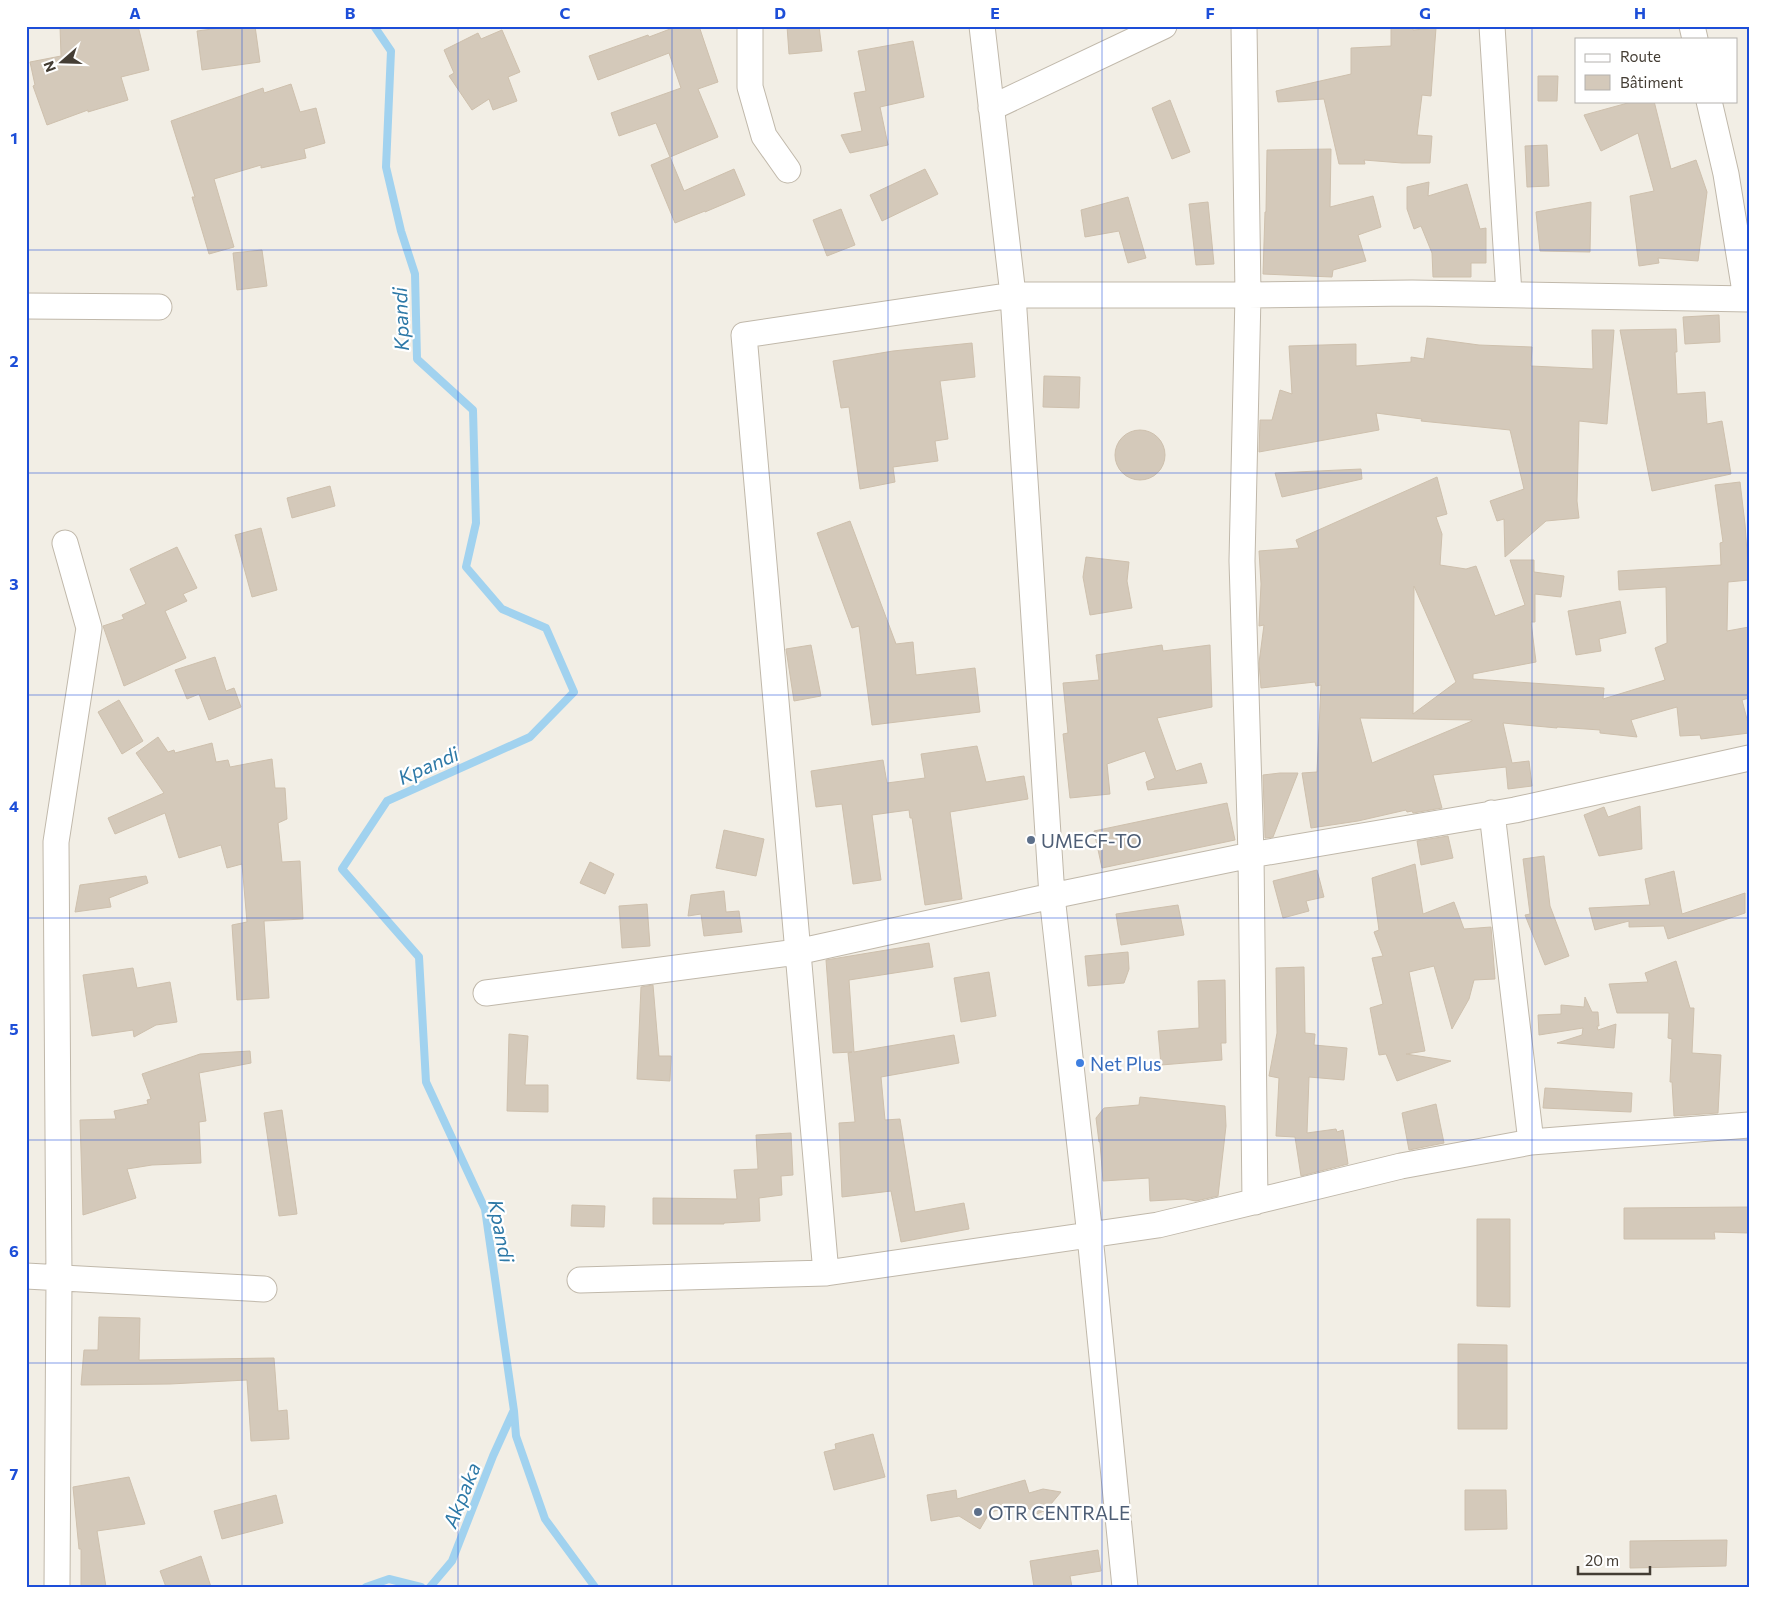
<svg xmlns="http://www.w3.org/2000/svg" width="1775" height="1613" font-family="Commissioner,sans-serif">
	<rect width="100%" height="100%" fill="#f2eee5"/>
	<g fill="none" stroke-linecap="round" stroke-linejoin="round">
		<path stroke="#a1d2ef" stroke-width="8" d="M374,26l17,25 -5,116 15,64 14,43 2,85 56,51 3,113 -10,44 36,42 44,19 28,64 -44,45 -143,64 -45,68 77,88 7,125 59,127 29,202 2,25 29,83 50,68
			M366,1587l23,-8 32,8
			M430,1587l22,-26 41,-105 20,-44"/>
	</g>
	<path fill="#d4c9ba" stroke="#cec0ad" fill-rule="evenodd" d="M60,26h78l11,44 -28,7 7,23 -40,12v-2l-41,15 -14,-39 2,-1 -5,-23 31,-6z
		M235,26h20l5,36 -58,8 -5,-39z
		M678,26h21l6,18 13,38 -20,7 20,48 -48,20 -14,-34 -37,13 -8,-23 70,-25 -12,-35 -71,27 -9,-24 59,-21 1,2z
		M787,26h32l3,25 -33,3z
		M1391,26h22v4l23,-2 -5,68 -9,-1 -5,40 15,1 -2,27h-28l-38,-3 1,4h-26l-15,-65 -46,3 -2,-11 75,-17v-26l40,-2z
		M502,30l18,42 -12,5 9,24 -24,9 -4,-11 -17,11 -23,-34 5,-3 -10,-23 34,-17 3,6z
		M913,41l11,56 -44,10 8,38 -38,8 -9,-18 21,-4 -8,-38 12,-2 -8,-40z
		M1538,76h20l-1,25h-19z
		M291,84l9,28 16,-4 9,35 -21,6 2,9 -45,10v-3l-47,14 20,68 -25,7 -17,-57h3l-24,-76 92,-33 1,5z
		M1170,100l20,52 -18,7 -20,-51z
		M1635,101h19l17,68 25,-9 11,32 -9,69 -40,-3 1,5 -20,3 -9,-70 24,-5 -16,-58 -37,18 -17,-36z
		M1547,145l2,41 -22,1 -2,-41z
		M1331,149l-1,58 43,-11 8,31 -23,8 8,26 -33,9 -1,7 -69,-3 2,-62h1l1,-62z
		M670,157l14,34 50,-22 11,26 -40,17v-1l-30,12 -24,-58z
		M925,169l13,25 -56,27 -12,-26z
		M1429,182l-1,14 39,-12 13,45 6,-1v35h-15v14h-38l-1,-24 -11,-27 -7,3 -7,-20v-22z
		M1128,197l18,61 -18,5 -9,-32 -34,6 -4,-27z
		M1208,202l6,62 -18,1 -7,-61z
		M1591,202l-1,50 -50,-1 -4,-39z
		M841,209l14,36 -28,11 -14,-36z
		M262,250l5,36 -30,4 -4,-37z
		M1719,315l1,27 -35,2 -2,-27z
		M1676,329l1,23h-2l2,42 28,-2 2,32 15,-3 9,53 -79,17 -32,-161z
		M1592,330h22l-7,94 -28,-3 -2,80 2,17 -33,3 -41,36 -1,-38 -7,2 -7,-20 34,-12 -14,-59 -89,-9 1,-2 -46,-6 3,17 -120,22 1,-32h12l8,-30 12,4 -3,-48 67,-2v22l55,-4v-5l13,2 3,-21 52,7 53,2 -1,19 62,3z
		M972,343l3,34 -35,4 8,58 -13,2 3,20 -45,6 2,15 -35,7 -11,-82 -8,1 -8,-47 60,-10z
		M1044,376l36,1 -1,31 -36,-1z
		M1115 455a25 25 0 1 1 50 0a25 25 0 1 1-50 0Z
		M1361,469l1,10 -80,18 -7,-24z
		M1437,477l10,37 -11,3 6,17 -2,31 26,4 10,-3 19,50 30,-11 -15,-45h24v12l30,4 -3,21 -26,-3v28h-4l5,40 -63,12v5l131,9 -1,11 62,-19 -10,-32 12,-5 -1,-56 -47,3 -1,-19 103,-6 -1,-22 3,-1 -8,-57 25,-3 5,42 4,56 -21,2 -1,49 22,-4v71l-7,2 7,27v6l-48,6 -1,-4 -20,1 -3,-29 -46,13 6,17 -37,-4v-3l-43,-3v1l-54,-5 9,40 17,-2 3,25 -24,3 -2,-22 -73,8 9,33 -29,5 -1,-2 -5,1 -1,-2 -48,11 -47,7 -9,-55 15,-1 4,-87 -5,1 -1,-4 -54,6 -2,-25 5,-38 -5,1 2,-42 -2,-33 40,-3 -3,-8zM1414,586l42,96 -43,32zM1360,718l112,2v1l-100,42z
		M330,486l5,20 -43,12 -5,-20z
		M850,521l46,123 17,-2 3,33 59,-7 5,44 -108,13 -13,-99 -7,2 -35,-95z
		M261,528l16,62 -25,7 -17,-62z
		M177,547l20,41 -14,6 4,7 -22,10 21,47 -62,28 -21,-60 21,-7 -2,-4 24,-11 -16,-35z
		M1086,557l43,5 -2,19 5,27 -42,7 -7,-38z
		M1620,601l6,32 -27,6 2,12 -25,4 -8,-44z
		M811,645l10,51 -27,5 -8,-52z
		M1162,645l1,6 47,-6 2,62 -55,11 19,53 25,-8 6,20 -59,7 -2,-8 9,-4 -10,-27 -38,13 3,30 -40,4 -7,-64 5,-1 -5,-50 36,-3 -3,-25z
		M215,657l11,34 8,-3 7,19 -32,13 -10,-26 -12,5 -12,-29z
		M119,700l24,41 -21,13 -24,-42z
		M158,737l10,15 6,-2 1,3 37,-10 4,19 12,-2 2,7 42,-8 3,29h10l2,31 -9,4 4,39 18,-1 3,58 -39,2 5,77 -32,2 -5,-75 15,-3 -5,-58 -15,4 -6,-23 -42,13 -14,-45 -50,21 -7,-16 56,-25 -28,-40z
		M977,746l9,36 38,-6 4,23 -78,13 12,87 -37,6 -13,-87h-2l-1,-8 -37,5 9,65 -28,4 -11,-80 -26,3 -5,-36 72,-11 4,23 38,-5 -4,-24z
		M1280,773h18l-25,64 -8,1 -2,-63z
		M1227,803l8,37 -133,28 -8,-37z
		M1640,806l2,43 -43,7 -15,-41 20,-8 4,10z
		M724,830l40,9 -8,37 -40,-8z
		M1448,836l5,22 -32,7 -4,-24z
		M1544,856l6,50 19,50 -24,9 -20,-50 5,-1 -7,-55z
		M590,862l24,12 -9,20 -25,-11z
		M1415,864l8,50 31,-12 10,27 27,-2 4,52 -21,1 -5,19 -17,30 -18,-63 -25,6 16,79 -19,3 45,7 -54,20 -11,-27 -7,1 -9,-47 13,-4 -11,-46 11,-2 -9,-24 5,-2 -7,-52z
		M1317,870l7,27 -18,4 3,10 -26,7 -10,-37z
		M1674,871l8,43 63,-21v20l-77,26 -4,-13 -35,1v-6l-34,9 -6,-22 61,-3 -5,-26z
		M146,876l2,7 -39,15 2,9 -36,5 5,-27z
		M724,891l2,21 13,-1 3,21 -38,4 -3,-22 -13,2 3,-21z
		M647,904l3,42 -28,2 -3,-42z
		M1178,905l6,30 -63,10 -5,-31z
		M929,943l4,24 -84,13 5,72 100,-17 5,28 -78,14 4,43 15,-1 15,93 49,-9 5,26 -68,13 -10,-51 -49,6 -3,-74 16,-1 -7,-69 4,-1 -19,1 -7,-93z
		M1128,952l1,17 -5,14 -36,3 -3,-30z
		M1676,961l14,47h4l-2,45 29,2 -3,58 -44,3 -2,-34h-2l2,-43 -4,-1 1,-25h-52l-8,-29 39,-2 -3,-9z
		M1304,967l1,66 10,1 -1,11 33,3 -3,32 -35,-3 -2,56 29,-4 1,3 6,-2 5,34 -47,12 -6,-39 -19,-1 3,-58 -10,-2 8,-43 -1,-65z
		M133,968l4,20 33,-6 7,40 -21,3 -22,12 -1,-7 -41,6 -9,-61z
		M989,972l7,44 -35,6 -7,-44z
		M1225,980l1,63h-5l1,17 -61,5 -3,-34 41,-3 -1,-47z
		M653,985l6,71h12l-1,25 -33,-2 4,-92z
		M1585,997l7,15h6l1,14h-2l1,4 18,-6 -2,24 -57,-5 25,-8 1,-7 -44,7 -1,-20 23,-1v-9l23,2z
		M509,1034l19,2 -3,49h23v27l-41,-1z
		M250,1051l1,12 -52,10 7,48 -7,1 2,41 -49,2 -25,4 9,29 -53,17 -3,-95 36,-1 -2,-8 34,-7 -1,-4 4,-1 -9,-25 58,-20z
		M1545,1088l87,5 -1,19 -88,-4z
		M1140,1097l85,9 1,20 -8,70 -22,5 -11,-2 -35,2 -1,-23 -46,3 -3,-39h-1l-3,-24 8,-10 35,-3z
		M1436,1104l8,39 -35,7 -7,-37z
		M282,1110l15,104 -18,2 -15,-103z
		M791,1133l2,42 -12,1 1,19 -23,3 1,23 -36,2v1h-71v-26l84,1 -3,-29 24,-1 -2,-34z
		M572,1205l33,1 -1,21 -33,-1z
		M1749,1207v26l-35,-1 1,7h-91v-31z
		M1477,1219h33v88l-33,-1z
		M99,1317l41,1 -1,42 135,-2 4,53 9,-1 2,29 -38,2 -4,-61 -77,4 -89,1 3,-35h14z
		M1458,1344l49,1v84h-49z
		M873,1434l12,43 -51,13 -10,-38 12,-3 -1,-5z
		M129,1477l16,47 -48,7 9,56h-25v-38h-2l-6,-62z
		M1025,1480l4,13 14,-4 18,3 -15,18 -9,4 -14,-9 -33,7 -10,17 -21,-13 -28,5 -4,-26 29,-5 1,9z
		M1465,1490h41l1,39 -42,1z
		M276,1495l7,28 -61,16 -8,-28z
		M1727,1540l-1,26 -96,2v-27z
		M1098,1550l3,21 -31,5 2,11h-38l-4,-26z
		M201,1556l10,31h-45l-6,-16z"/>
	<g fill="none" stroke-linecap="round" stroke-linejoin="round">
		<g stroke="#c0b8aa" stroke-width="27">
			<path id="street" d="M750,26v61l14,49 24,34
				M982,26l31,269 39,601 38,340 35,351
				M1244,26l4,269 -6,266 9,294 4,347
				M1492,26l17,268
				M1692,26l3,13
				M1709,101l17,73 20,124
				M991,108l173,-82
				M26,306l133,1
				M1492,813l39,329
				M486,993l311,-41 255,-56 199,-41 264,-45 234,-52
				M826,1273l-82,-938 269,-40h235l164,-2 337,6
				M26,1276l238,13
				M580,1280l246,-7 332,-48 243,-59 130,-24 218,-17
				M57,1587l2,-309 -3,-436 33,-214 -24,-85"/>
		</g>
		<use href="#street" stroke="#fff" stroke-width="25"/>
	</g>
	<path fill="none" stroke="#1d4ed8" stroke-width="1" stroke-opacity="0.55" d="M242,26v1561M458,26v1561M672,26v1561M888,26v1561M1102,26v1561M1318,26v1561M1532,26v1561M26,250h1723M26,473h1723M26,695h1723M26,918h1723M26,1140h1723M26,1363h1723"/>
	<g fill="#5c6f8a" stroke="#fff" stroke-width="2">
		<circle cx="1031" cy="840" r="5"/>
		<circle cx="978" cy="1512" r="5"/>
	</g>
	<circle fill="#3f7fe0" stroke="#fff" stroke-width="2" cx="1080" cy="1063" r="5"/>
	<g text-anchor="middle" dominant-baseline="central" stroke-width="4.5" stroke-linejoin="round" paint-order="stroke">
		<g font-size="19" fill="#4e5e75" stroke="#fff" text-anchor="start">
			<text x="1041" y="840">UMECF-TO</text>
			<text x="988" y="1512">OTR CENTRALE</text>
		</g>
		<g font-size="19" fill="#366cbe" stroke="#fff" text-anchor="start">
			<text x="1090" y="1063">Net Plus</text>
		</g>
		<g font-size="20" font-style="italic" fill="#2e79a7" stroke="#fff">
			<text transform="translate(400 319) rotate(-92)">Kpandi</text>
			<text transform="translate(428 765) rotate(-24)">Kpandi</text>
			<text transform="translate(502 1231) rotate(79)">Kpandi</text>
			<text transform="translate(461 1495) rotate(-68)">Akpaka</text>
		</g>
	</g>
	<rect width="1775" height="1613" fill="none" stroke="#ffffff" stroke-width="55"/>
	<rect x="1575" y="38" width="162" height="65" fill="#ffffff" stroke="#b4b1ae"/>
	<rect x="1585" y="54" width="25" height="8" fill="#ffffff" stroke="#b4b1ae"/>
	<text x="1620" y="62" font-size="15" fill="#443d34">Route</text>
	<rect x="1585" y="75" width="25" height="15" fill="#d4c9ba" stroke="#b4b1ae"/>
	<text x="1620" y="88" font-size="15" fill="#443d34">Bâtiment</text>
	<g transform="translate(62 62) rotate(250)" stroke="#ffffff" stroke-width="4" paint-order="stroke">
	<path d="M0-4L9 19L0 12L-9 19Z" fill="#443d34"/>
	<text y="-8" font-size="14" font-weight="bold" text-anchor="middle" fill="#443d34">N</text>
	</g>
	<path d="M1578 1566v8h72v-8" fill="none" stroke="#443d34" stroke-width="2.5"/>
	<text x="1585" y="1566" font-size="15" fill="#443d34" stroke="#ffffff" stroke-width="4" paint-order="stroke">20 m</text>
	<rect x="28" y="28" width="1720" height="1558" fill="none" stroke="#1d4ed8" stroke-width="2"/>
	<g font-size="16" text-anchor="middle" font-weight="bold" fill="#1d4ed8">
		<text x="135" y="19">A</text>
		<text x="350" y="19">B</text>
		<text x="565" y="19">C</text>
		<text x="780" y="19">D</text>
		<text x="995" y="19">E</text>
		<text x="1210" y="19">F</text>
		<text x="1425" y="19">G</text>
		<text x="1640" y="19">H</text>
		<text x="14" y="144">1</text>
		<text x="14" y="367">2</text>
		<text x="14" y="590">3</text>
		<text x="14" y="812">4</text>
		<text x="14" y="1035">5</text>
		<text x="14" y="1257">6</text>
		<text x="14" y="1480">7</text>
	</g>
</svg>
